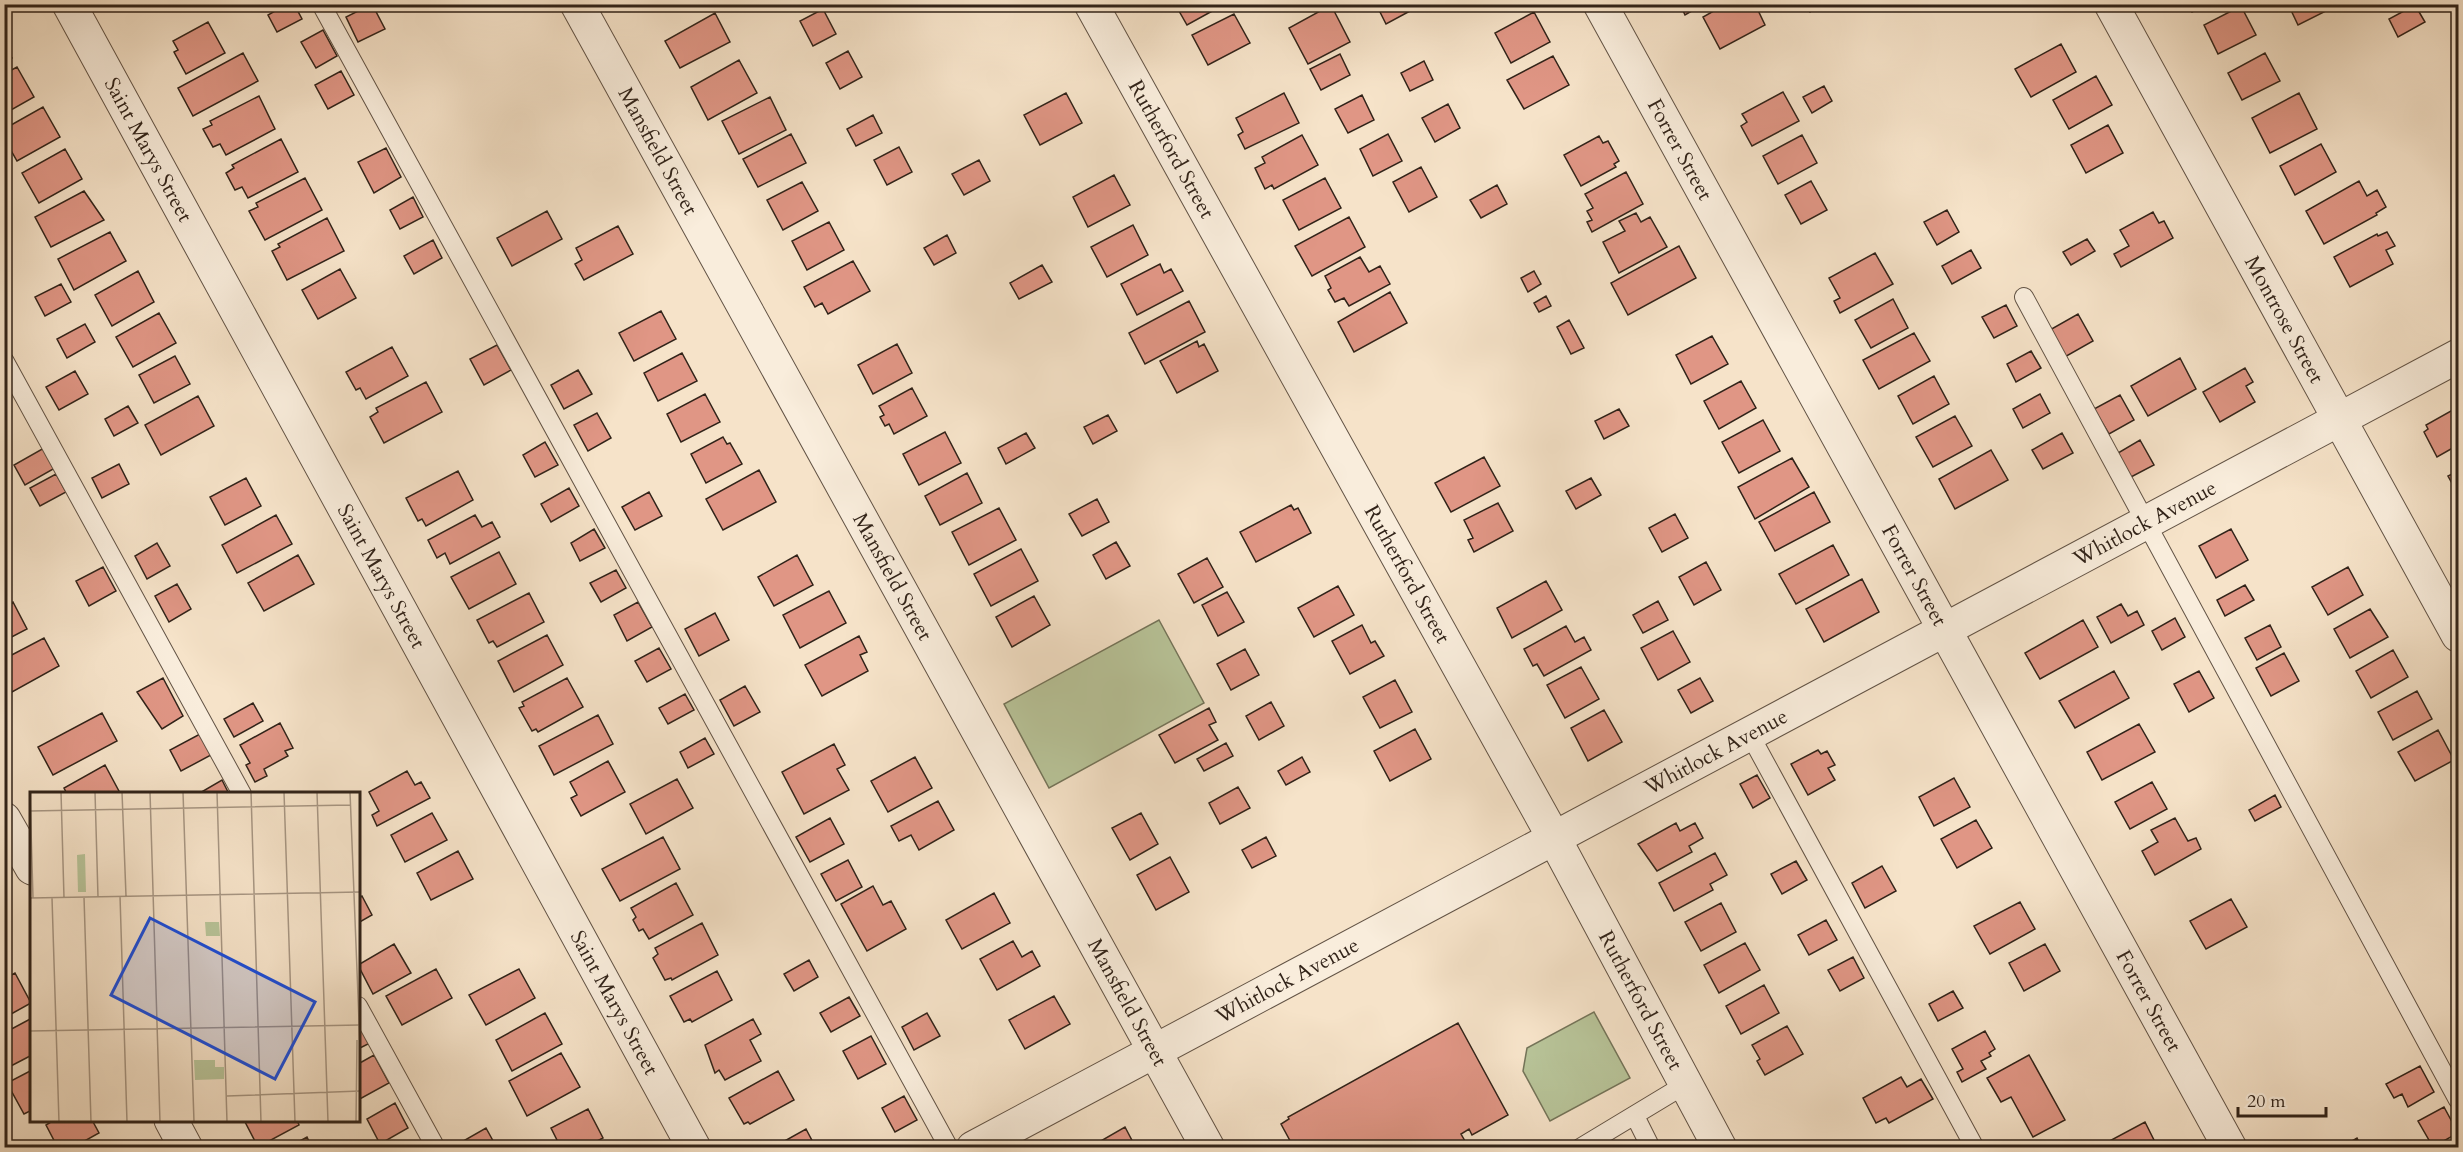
<svg xmlns="http://www.w3.org/2000/svg" width="2463" height="1152" font-family="Cardo,serif">
	<rect width="100%" height="100%" fill="#f6e3c9"/>
	<filter id="stains"><feTurbulence type="fractalNoise" baseFrequency=".00333" numOctaves="4"/><feColorMatrix values="0 0 0 0 .2 0 0 0 0 .09 0 0 0 0 .02 0 0 0 .5 -.17"/></filter>
	<radialGradient id="worn" r=".72"><stop offset=".6" stop-color="#630" stop-opacity="0"/><stop offset="1" stop-color="#630" stop-opacity=".3"/></radialGradient>
	<path fill="#b8c499" stroke="#747459" stroke-width="1.5" d="M1159,620l45,83 -155,85 -45,-84z
		M1594,1012l36,66 -80,43 -27,-50 4,-23z"/>
	<path fill="#e09685" stroke="#312319" stroke-width="1.5" d="M287,4h7l8,15 -25,13 -9,-17z
		M372,4l13,25 -27,13 -12,-25z
		M1175,4h50l-38,21z
		M1376,4h47l-37,20z
		M1680,4h24l-19,11z
		M1726,4h29l10,21 -45,24 -17,-32z
		M1806,4h16l-12,8z
		M2188,4h19l-15,8z
		M2292,4h33l3,6 -30,15 -9,-19z
		M1331,5l19,37 -42,22 -19,-36z
		M2415,5l10,17 -27,15 -9,-18z
		M2241,6l15,29 -38,19 -14,-29z
		M823,9l13,25 -23,12 -13,-25z
		M1534,12l16,30 -39,21 -16,-30z
		M715,13l15,29 -50,26 -15,-27z
		M1234,14l16,29 -42,22 -16,-30z
		M208,22l17,31 -39,21 -12,-22 4,-2 -5,-9z
		M323,30l14,26 -21,12 -15,-26z
		M2061,44l15,28 -45,25 -16,-28z
		M4,46l8,12 -8,4z
		M848,51l14,26 -22,12 -14,-26z
		M243,53l15,28 -65,35 -15,-28z
		M2265,53l15,28 -38,19 -14,-27z
		M1340,54l10,21 -29,15 -11,-21z
		M1553,56l16,29 -45,24 -17,-29z
		M739,60l18,33 -49,27 -17,-33z
		M1424,61l9,19 -23,11 -9,-18z
		M17,67l17,30 -30,17v-40z
		M341,71l13,24 -26,14 -13,-24z
		M2096,76l16,29 -43,24 -16,-29z
		M1824,86l8,15 -20,12 -9,-16z
		M1783,92l16,29 -47,25 -11,-20 6,-4 -5,-8z
		M1066,93l16,30 -42,22 -16,-30z
		M1284,93l15,30 -54,26 -7,-14 5,-3 -7,-14z
		M2299,93l18,36 -47,24 -18,-35z
		M1362,95l12,25 -26,13 -13,-24z
		M259,96l16,33 -49,26 -6,-11 -7,3 -10,-18 9,-4 -2,-4z
		M770,97l16,33 -47,24 -17,-33z
		M1448,104l12,24 -25,14 -13,-24z
		M43,107l17,30 -43,24 -13,-23v-9z
		M873,115l9,18 -26,13 -9,-17z
		M2108,125l15,28 -37,20 -15,-28z
		M791,134l15,29 -48,24 -15,-28z
		M1388,134l14,27 -29,15 -13,-27z
		M1302,135l16,30 -44,24 -2,-4 -7,4 -10,-21 10,-5 -3,-6z
		M1802,135l15,28 -39,21 -15,-28z
		M1599,136l4,7 5,-2 11,20 -5,3 2,3 -35,19 -17,-31z
		M281,139l17,33 -50,26 -6,-11 -7,3 -9,-17 8,-5 -2,-3z
		M2321,144l15,28 -41,23 -15,-29z
		M899,147l13,25 -25,13 -13,-25z
		M386,148l15,29 -27,16 -16,-31z
		M65,149l17,30 -43,24 -17,-30z
		M979,160l11,21 -26,14 -12,-21z
		M1421,167l16,30 -28,15 -16,-30z
		M1626,172l17,32 -51,28 -5,-10 5,-2 -5,-9 6,-3 -8,-14z
		M1114,175l16,30 -42,22 -15,-30z
		M305,178l17,32 -57,30 -16,-29 9,-4 -2,-4z
		M1325,178l16,30 -42,22 -16,-30z
		M1811,181l16,29 -26,14 -16,-29z
		M2359,181l8,15 10,-6 9,17 -10,6 1,2 -53,29 -18,-33z
		M802,182l16,29 -35,19 -16,-30z
		M1497,185l10,19 -26,14 -11,-18z
		M84,191l20,29 -53,27 -16,-30z
		M413,197l10,20 -23,12 -10,-19z
		M1947,210l12,22 -22,13 -13,-23z
		M547,211l15,28 -50,27 -15,-28z
		M2153,212l6,11 5,-2 9,17 -52,29 -7,-13 15,-8 -9,-16z
		M1636,213l5,9 9,-5 17,30 -48,26 -16,-31 22,-11 -6,-10z
		M1349,217l16,30 -53,29 -17,-30z
		M327,218l17,33 -57,29 -15,-29 8,-4 -2,-3z
		M829,222l15,28 -37,20 -15,-29z
		M1133,225l15,30 -41,22 -16,-30z
		M618,226l15,28 -49,26 -9,-16 7,-4 -6,-12z
		M110,232l16,29 -52,29 -16,-31z
		M2387,232l8,14 -9,4 7,14 -43,23 -16,-30 43,-23 1,2z
		M947,235l9,18 -22,12 -10,-17z
		M2087,239l8,12 -24,14 -8,-13z
		M433,240l9,18 -28,16 -10,-18z
		M1679,246l17,32 -68,37 -17,-32z
		M1971,250l10,18 -29,16 -10,-18z
		M1875,253l18,31 -53,29 -6,-12 6,-3 -11,-20z
		M1360,257l9,15 11,-6 10,18 -41,22 -5,-8 -9,4 -7,-12 3,-2 -6,-12z
		M853,261l17,30 -42,23 -6,-11 -7,4 -11,-20z
		M1160,264l4,9 7,-4 12,22 -46,24 -16,-31z
		M1042,265l10,17 -33,17 -9,-16z
		M340,269l16,29 -38,21 -16,-29z
		M138,271l16,31 -42,24 -17,-31z
		M1534,271l7,13 -13,8 -7,-14z
		M61,284l10,18 -26,14 -10,-19z
		M1390,292l17,31 -53,29 -16,-30z
		M1546,296l5,10 -12,6 -5,-9z
		M1893,299l15,29 -37,20 -16,-28z
		M1189,301l16,31 -60,32 -16,-31z
		M2006,305l11,21 -23,12 -12,-21z
		M661,311l15,28 -42,22 -15,-28z
		M159,313l17,30 -43,24 -17,-30z
		M2078,314l15,27 -30,17 -15,-27z
		M1569,320l15,28 -13,6 -14,-27z
		M85,324l10,18 -28,16 -10,-19z
		M1914,333l16,28 -51,28 -16,-29z
		M1712,336l16,28 -37,20 -15,-29z
		M1197,341l2,6 5,-3 14,27 -41,22 -17,-32z
		M897,344l15,29 -39,21 -15,-29z
		M497,345l14,25 -27,15 -14,-26z
		M392,347l16,29 -42,23 -6,-11 -4,2 -10,-18z
		M2031,351l10,17 -25,14 -9,-18z
		M682,353l15,28 -39,20 -14,-28z
		M175,356l15,28 -36,19 -15,-28z
		M2180,358l16,31 -48,27 -17,-30z
		M2245,368l8,14 -7,4 9,16 -35,20 -17,-30z
		M578,370l14,24 -28,15 -13,-24z
		M75,371l13,23 -29,16 -13,-23z
		M1934,376l15,28 -36,20 -15,-28z
		M1741,381l15,27 -37,21 -15,-28z
		M426,382l16,30 -58,31 -14,-26 8,-5 -2,-4z
		M912,388l15,28 -33,18 -5,-10 -4,2 -5,-9 4,-2 -5,-9z
		M705,394l15,28 -39,20 -14,-28z
		M2040,394l10,19 -27,15 -10,-19z
		M2120,395l14,25 -25,14 -15,-25z
		M198,396l16,30 -53,29 -16,-30z
		M128,406l10,17 -24,13 -9,-17z
		M2458,407v38l-21,12 -13,-25 4,-3 -2,-4z
		M1619,409l10,17 -25,13 -9,-18z
		M597,413l14,25 -23,13 -14,-26z
		M1108,415l9,16 -24,13 -9,-17z
		M1955,416l17,30 -39,21 -17,-30z
		M1763,420l17,31 -41,22 -17,-31z
		M945,432l16,31 -42,22 -16,-31z
		M1026,433l9,15 -29,16 -8,-16z
		M2062,433l11,20 -30,16 -11,-19z
		M723,437l4,7 3,-1 12,21 -36,19 -15,-29z
		M2140,440l14,25 -23,12 -13,-24z
		M545,442l13,23 -23,12 -12,-22z
		M44,448l11,20 -30,17 -11,-20z
		M1991,450l17,30 -53,29 -16,-30z
		M1484,457l16,29 -49,26 -16,-29z
		M1792,458l17,29 -54,32 -17,-32z
		M119,464l10,20 -27,14 -10,-20z
		M759,470l17,32 -53,28 -17,-31z
		M458,471l15,29 -47,26 -4,-7 -4,2 -12,-23z
		M2458,471v23l-10,-18z
		M967,473l15,30 -42,22 -15,-29z
		M56,474l10,18 -26,14 -10,-18z
		M246,478l15,28 -36,19 -15,-28z
		M1591,478l10,17 -25,14 -10,-18z
		M569,488l10,18 -28,16 -10,-18z
		M649,492l13,24 -27,14 -13,-23z
		M1814,492l16,30 -55,29 -16,-29z
		M1097,499l12,23 -27,14 -13,-22z
		M1498,503l15,28 -39,21 -6,-12 5,-2 -9,-18z
		M1291,505l3,5 4,-2 13,25 -55,29 -16,-30z
		M999,508l17,32 -47,25 -17,-33z
		M1675,514l13,24 -26,14 -13,-24z
		M276,515l16,29 -55,29 -15,-28z
		M475,515l7,12 10,-5 8,15 -50,27 -5,-11 -8,5 -9,-18z
		M594,529l11,19 -25,13 -9,-18z
		M2231,529l17,31 -32,18 -17,-32z
		M1116,542l14,24 -24,13 -13,-24z
		M157,543l13,23 -23,13 -12,-23z
		M1833,545l16,30 -53,29 -17,-30z
		M1021,549l17,32 -47,25 -17,-32z
		M499,552l17,32 -47,25 -18,-32z
		M298,555l16,29 -50,27 -16,-28z
		M797,555l16,30 -39,21 -16,-29z
		M1207,558l16,29 -29,16 -16,-29z
		M1706,562l15,28 -27,15 -15,-28z
		M103,567l13,24 -27,15 -13,-25z
		M2348,567l15,28 -35,20 -16,-28z
		M616,570l10,18 -25,14 -11,-19z
		M1862,579l17,33 -55,30 -18,-33z
		M1546,581l16,29 -50,28 -15,-30z
		M177,584l14,25 -22,13 -14,-26z
		M2245,585l9,15 -29,16 -8,-16z
		M1338,586l16,29 -40,22 -16,-29z
		M829,591l17,32 -46,25 -17,-33z
		M1227,592l17,30 -26,14 -16,-31z
		M529,593l15,29 -47,25 -4,-6 -4,2 -12,-23z
		M1034,596l16,29 -38,22 -16,-30z
		M1658,601l10,19 -25,13 -10,-18z
		M13,602l14,27 -23,12v-35z
		M638,602l14,25 -25,14 -13,-26z
		M2121,604l7,12 9,-5 7,14 -33,18 -14,-26z
		M2370,609l18,28 -38,21 -16,-29z
		M715,613l14,27 -30,16 -14,-27z
		M2175,618l10,19 -23,13 -10,-19z
		M2083,620l15,27 -58,32 -15,-26z
		M1362,625l9,18 4,-2 9,15 -34,18 -18,-33z
		M2270,625l11,22 -24,13 -12,-22z
		M1566,626l9,16 9,-5 7,13 -47,26 -7,-12 -4,2 -9,-17z
		M1673,631l17,31 -32,18 -17,-32z
		M547,635l16,30 -49,27 -16,-31z
		M859,636l8,16 -7,3 8,16 -46,25 -17,-31z
		M44,638l15,28 -47,26 -8,-14v-19z
		M659,648l12,21 -24,13 -12,-21z
		M1245,649l14,26 -28,15 -14,-26z
		M2393,650l15,27 -37,21 -15,-27z
		M2284,653l15,28 -28,15 -15,-28z
		M1581,667l18,32 -34,19 -18,-33z
		M2114,671l15,27 -54,30 -16,-27z
		M2199,671l15,27 -25,14 -15,-28z
		M163,678l20,38 -21,13 -25,-37z
		M567,678l16,29 -45,25 -2,-3 -4,2 -13,-23 5,-2 -2,-4z
		M1700,678l13,23 -22,12 -13,-23z
		M1395,680l17,32 -32,16 -17,-31z
		M745,686l15,26 -26,14 -14,-26z
		M2417,691l15,28 -39,21 -15,-28z
		M685,694l9,16 -26,14 -9,-16z
		M1271,702l13,24 -25,14 -13,-24z
		M253,703l10,18 -29,16 -10,-18z
		M1209,708l7,14 -7,3 9,15 -43,23 -16,-28z
		M1604,710l18,32 -34,19 -17,-33z
		M102,713l15,28 -64,34 -15,-28z
		M598,715l15,29 -59,31 -15,-29z
		M280,723l13,25 -8,3 3,5 -24,13 3,7 -12,6 -9,-17 4,-2 -10,-18z
		M2139,724l16,28 -53,28 -15,-28z
		M1415,729l16,30 -41,22 -16,-30z
		M2438,730l16,30 -39,21 -17,-29z
		M200,734l11,21 -30,16 -11,-21z
		M705,738l9,16 -26,14 -8,-16z
		M1226,743l7,13 -29,15 -7,-12z
		M834,744l11,21 -8,4 12,21 -45,24 -22,-42z
		M1818,750l3,4 6,-3 8,14 -7,3 7,12 -27,15 -17,-31z
		M915,757l17,31 -44,24 -17,-31z
		M1302,757l8,15 -24,13 -8,-14z
		M608,761l17,31 -44,24 -10,-18 6,-3 -7,-13z
		M105,765l15,28 -53,1 -3,-6z
		M407,771l8,14 6,-3 9,16 -53,28 -5,-11 7,-4 -10,-19z
		M1757,775l13,23 -17,10 -13,-24z
		M1954,778l16,29 -36,19 -15,-29z
		M677,779l16,29 -47,26 -16,-30z
		M222,780l7,14h-31z
		M2152,782l15,27 -37,20 -15,-27z
		M1238,787l12,21 -30,16 -11,-21z
		M2275,795l6,12 -26,14 -6,-11z
		M938,801l16,29 -35,20 -8,-15 -12,6 -8,-15z
		M432,813l15,27 -42,22 -14,-27z
		M1141,813l17,31 -28,16 -18,-32z
		M830,818l14,26 -34,18 -14,-25z
		M2175,818l13,23 8,-3 5,11 -46,26 -13,-24 16,-9 -7,-12z
		M1976,820l16,28 -35,20 -16,-29z
		M1676,823l4,8 15,-8 8,15 -14,8 3,6 -35,19 -19,-27z
		M663,837l17,32 -60,32 -18,-32z
		M1266,837l10,19 -24,12 -10,-18z
		M458,851l15,28 -42,21 -14,-27z
		M1715,853l12,22 -17,9 3,6 -39,21 -15,-28z
		M1170,857l19,35 -33,18 -19,-35z
		M848,860l14,27 -26,14 -15,-27z
		M1796,861l11,19 -25,14 -11,-20z
		M1882,866l14,25 -31,17 -13,-25z
		M676,883l17,32 -44,24 -6,-10 -4,2 -6,-11 3,-3 -5,-9z
		M873,886l10,19 8,-4 15,28 -39,22 -26,-47z
		M994,893l16,30 -48,26 -16,-29z
		M362,896l10,19 -14,8v-25z
		M2231,899l16,28 -41,22 -16,-28z
		M2020,902l15,27 -45,25 -16,-28z
		M1721,903l15,29 -35,19 -16,-29z
		M1826,920l11,20 -28,15 -11,-20z
		M702,923l16,32 -46,25 -1,-2 -6,2 -12,-22 5,-4 -3,-6z
		M1013,941l9,16 10,-6 8,15 -43,24 -17,-31z
		M1745,943l15,27 -41,23 -15,-28z
		M394,944l17,29 -38,21 -15,-29z
		M2045,944l15,27 -36,20 -15,-28z
		M1853,957l11,21 -24,13 -12,-21z
		M809,960l9,17 -24,14 -10,-17z
		M436,969l16,29 -50,27 -16,-29z
		M519,969l16,29 -49,27 -17,-30z
		M717,971l15,29 -40,22 -2,-3 -6,3 -14,-26z
		M15,973l16,30 -27,15v-39z
		M1764,985l15,28 -38,21 -15,-28z
		M1953,991l10,17 -25,13 -9,-17z
		M1054,996l16,28 -45,25 -16,-29z
		M849,997l11,19 -29,16 -11,-19z
		M545,1013l17,31 -50,27 -16,-31z
		M927,1013l13,23 -26,14 -12,-23z
		M32,1018v37l-23,12 -5,-7v-27z
		M358,1019l14,23 -14,7z
		M753,1019l8,15 -11,6 11,21 -36,19 -6,-10 -4,3 -10,-28z
		M1458,1023l50,92 -36,20 -3,-6 -8,5 8,14h-103l-2,-5 -9,5h-61l-13,-24 8,-5 -1,-2z
		M1787,1026l16,28 -38,21 -8,-14 3,-2 -8,-14z
		M1985,1031l10,18 -6,4 2,3 -10,5 5,8 -24,13 -5,-10 6,-3 -11,-20z
		M871,1036l15,28 -28,15 -15,-28z
		M561,1053l19,34 -53,29 -18,-35z
		M374,1055l15,28 -31,17v-36z
		M2029,1055l36,65 -32,17 -22,-40 -10,5 -14,-24z
		M2420,1066l14,26 -26,15 -6,-13 -8,4 -8,-14z
		M32,1070v40l-8,4 -17,-31z
		M778,1071l16,29 -44,24 -2,-2 -4,2 -15,-26z
		M1901,1077l6,10 14,-8 12,20 -44,24 -3,-5 -10,5 -13,-25z
		M904,1096l13,24 -22,12 -13,-24z
		M395,1103l13,25 -28,16 -13,-25z
		M2444,1107l14,26 -25,14 -15,-26z
		M588,1109l15,29 -19,10h-23l-10,-20z
		M54,1120h38l7,13 -27,15h-14l-12,-23z
		M244,1120h53l2,5 -41,22z
		M2145,1122l13,26h-54l-2,-3z
		M1125,1127l11,21h-43l-1,-2z
		M486,1128l11,20h-37l-2,-4z
		M806,1129l10,19h-44z
		M307,1137l5,11h-25z
		M2357,1138l5,10h-22z"/>
	<g fill="none" stroke-linecap="round" stroke-linejoin="round">
		<g stroke="#625345" stroke-width="20">
			<path id="service" d="M321,4l628,1144
				M2024,297l434,803
				M4,360l238,434
				M1749,733l226,415
				M358,1006l78,142
				M1635,1116l16,32
				M1580,1148l106,-64"/>
		</g>
		<g stroke="#625345" stroke-width="35">
			<g id="minor">
				<path id="s1" d="M69,4l625,1144"/>
				<path id="s2" d="M577,4l631,1144"/>
				<path id="s3" d="M1091,4l463,834 166,310"/>
				<path id="s4" d="M1600,4l630,1144"/>
				<path id="s5" d="M2111,4l347,631"/>
				<path d="M4,819l28,49"/>
				<path d="M171,1120l15,28"/>
				<path id="s6" d="M973,1148l1485,-792"/>
			</g>
		</g>
		<use href="#service" stroke="#f9eddc" stroke-width="18"/>
		<use href="#minor" stroke="#f9eddc" stroke-width="33"/>
	</g>
	<g text-anchor="middle" dominant-baseline="central" stroke-width="4.5" stroke-linejoin="round" paint-order="stroke">
		<g font-size="21" fill="#312319" stroke="#f9eddc">
			<text stroke="none"><textPath href="#s1" startOffset="166">Saint Marys Street</textPath></text>
			<text stroke="none"><textPath href="#s2" startOffset="168">Mansfield Street</textPath></text>
			<text stroke="none"><textPath href="#s3" startOffset="166">Rutherford Street</textPath></text>
			<text stroke="none"><textPath href="#s4" startOffset="166">Forrer Street</textPath></text>
			<text stroke="none"><textPath href="#s5" startOffset="360">Montrose Street</textPath></text>
			<text stroke="none"><textPath href="#s6" startOffset="1328">Whitlock Avenue</textPath></text>
			<text stroke="none"><textPath href="#s3" startOffset="652">Rutherford Street</textPath></text>
			<text stroke="none"><textPath href="#s1" startOffset="652">Saint Marys Street</textPath></text>
			<text stroke="none"><textPath href="#s2" startOffset="654">Mansfield Street</textPath></text>
			<text stroke="none"><textPath href="#s4" startOffset="652">Forrer Street</textPath></text>
			<text stroke="none"><textPath href="#s6" startOffset="842">Whitlock Avenue</textPath></text>
			<text stroke="none"><textPath href="#s6" startOffset="356">Whitlock Avenue</textPath></text>
			<text stroke="none"><textPath href="#s2" startOffset="1140">Mansfield Street</textPath></text>
			<text stroke="none"><textPath href="#s3" startOffset="1138">Rutherford Street</textPath></text>
			<text stroke="none"><textPath href="#s4" startOffset="1138">Forrer Street</textPath></text>
			<text stroke="none"><textPath href="#s1" startOffset="1138">Saint Marys Street</textPath></text>
		</g>
	</g>
	<g transform="translate(30 792)">
		<rect width="330" height="330" fill="#f6e3c9"/>
		<path d="M55,62l1,38h-8l-1,-37zM175,130h14l1,14h-14zM164,268h21v7h9v12l-29,1z" fill="#b8c499"/>
		<path fill="none" stroke="#a79683" stroke-width="1.5" d="M31,0l3,106M65,0l3,105M92,0l4,104M120,0l10,330M153,0l11,330M187,0l10,330M221,0l10,330M254,0l11,330M287,0l11,330M320,0l10,255M0,2l3,104M0,19l321,-6M90,104l7,226M54,105l7,225M0,106l330,-6M22,106l7,224M0,239l330,-6M197,304l133,-5M326,330l1,-82"/>
		<path fill="#1d4ed8" fill-opacity="0.15" stroke="#1d4ed8" stroke-width="3" d="M120,126l165,84 -40,77 -164,-84z"/>
		<rect width="330" height="330" fill="none" stroke="#312319" stroke-width="3"/>
	</g>
	<rect width="2463" height="1152" fill="none" stroke="#f6e3c9" stroke-width="24"/>
	<rect x="6" y="6" width="2451" height="1140" fill="none" stroke="#312319" stroke-width="3"/>
	<rect x="12" y="12" width="2439" height="1128" fill="none" stroke="#312319" stroke-width="1.5"/>
	<path d="M2238 1107v9h88v-9" fill="none" stroke="#312319" stroke-width="3"/>
	<text x="2247" y="1107" font-size="18" fill="#312319" stroke="#f9eddc" stroke-width="4.5" paint-order="stroke">20 m</text>
	<rect width="100%" height="100%" filter="url(#stains)"/>
	<rect width="100%" height="100%" fill="url(#worn)"/>
</svg>
